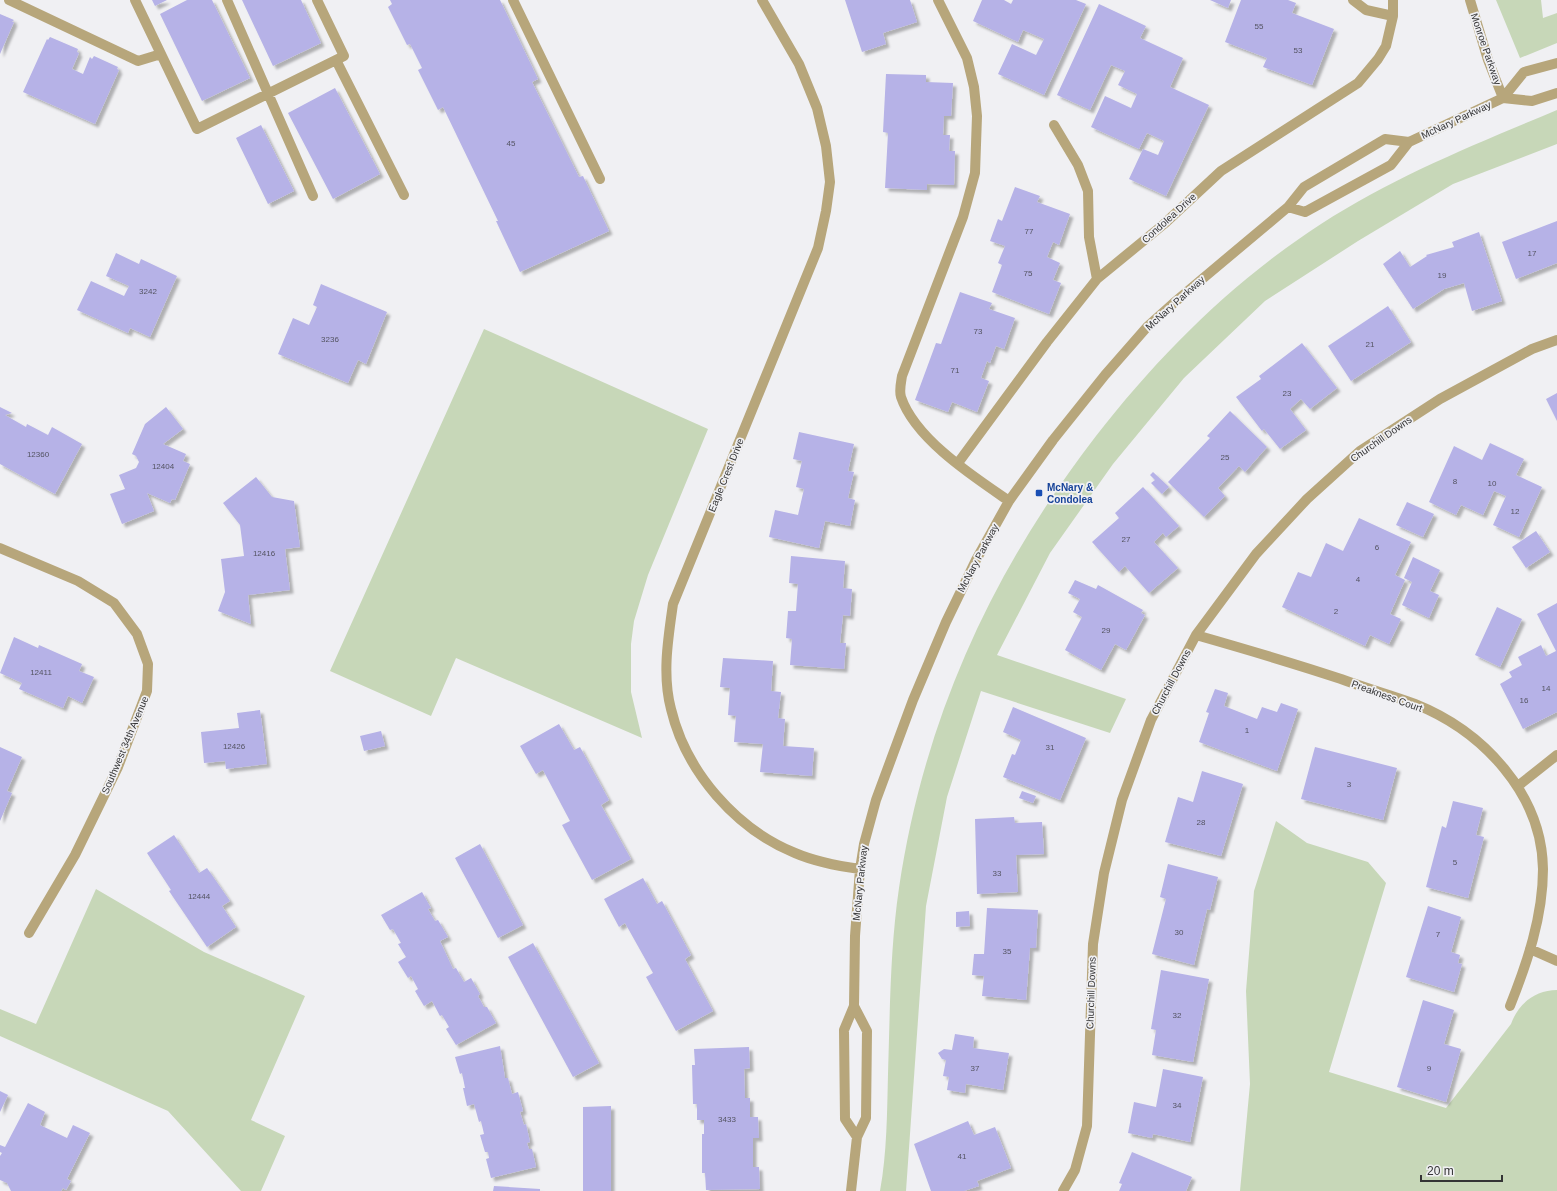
<svg xmlns="http://www.w3.org/2000/svg" width="1557" height="1191" font-family="Helvetica,sans-serif">
	<defs>
		<filter id="shadow"><feDropShadow dx="3.5" dy="3.5" stdDeviation="1" flood-color="#0004"/></filter>
	</defs>
	<rect width="100%" height="100%" fill="#f0f0f3"/>
	<path fill="#c7d7b8" d="M1496,0h45l2,18 14,-5v30l-37,15z
		M1557,110v34l-104,40 -95,57 -93,60 -81,77 -71,86 -63,89 -53,102 129,44 -16,34 -129,-42 -34,106 -21,109 -20,285h-26c7,-39 7,-78 8,-117 2,-62 2,-125 11,-186 25,-169 93,-317 197,-452 64,-82 137,-155 225,-212 74,-48 155,-80 236,-114z
		M484,329l224,100 -60,146 -14,46 -3,23v48l11,46 -186,-80 -25,58 -101,-45z
		M1276,821l31,22 61,19 18,21 -57,189 117,36 65,-84c7,-20 24,-34 46,-34v201h-317l10,-107 -4,-93 8,-100z
		M96,889l108,63 101,44 -54,124 34,16 -24,55h-20l-73,-80 -168,-75v-27l36,15z"/>
	<path fill="#b6b2e7" filter="url(#shadow)" d="M152,0h15l-12,6z
		M187,0h25l38,78 -48,23 -42,-87z
		M242,0h59l20,43 -48,23z
		M390,0h110l38,79 -6,3 47,95 4,-1 26,55 -89,41 -24,-51h2l-55,-114 -5,3 -20,-40 4,-2 -12,-24 -3,1 -19,-38 4,-3z
		M845,0h65l7,22 -34,11 3,11 -24,8z
		M982,0h22l7,4 2,-4h63l10,4 -42,91 -46,-21 14,-30 24,11 8,-16 -21,-9 -5,12 -45,-21z
		M1210,0h21l-3,8z
		M1241,0h47l8,3 -4,10 42,16 -22,56 -49,-18 4,-9 -42,-16z
		M1099,4l47,22 -6,12 43,20 -13,29 39,18 -43,91 -37,-17 14,-30 15,6 6,-14 -17,-8 -8,16 -48,-22 14,-31 26,12 6,-14 -19,-9 7,-14 -14,-6 -21,45 -33,-15z
		M0,14l14,6 -2,2h2l-14,32z
		M50,37l28,12 -1,3 2,1 -7,16 11,5 7,-17 2,2 2,-3 24,11 -1,2 2,1 -24,54 -72,-32 24,-53 1,1z
		M886,74l40,1v7l27,1 -2,33h-7l-1,19h7l-1,16h6l-1,34 -27,-1v6l-42,-2 3,-55 -5,-1z
		M335,88l45,86 -47,25 -45,-86z
		M261,125l33,66 -26,13 -32,-66z
		M1015,187l25,9 -3,6 33,12 -11,31 -6,-3 -6,15 13,6 -7,17 8,3 -12,31 -57,-22 10,-27 -4,-2 7,-17 -15,-5 8,-22 4,2z
		M1557,221v42l-41,16 -14,-37z
		M1479,232l23,69 -30,10 -8,-28 -20,6 -31,20 -30,-45 17,-13 10,16 17,-11 -1,-1 28,-8 -2,-5z
		M116,253l23,11 2,-5 36,17 -27,61 -20,-9 -2,5 -51,-23 14,-29 33,15 5,-10 -23,-10z
		M321,284l66,28 -21,52 -8,-4 -10,23 -70,-29 15,-36 16,7 8,-18 -4,-2z
		M960,292l32,11 -3,6 26,9 -11,31 -8,-3 -6,17 -3,-2 -6,17 8,3 -12,31 -25,-10 -4,10 -33,-12 21,-57 5,1z
		M1388,306l23,36 -60,39 -23,-35z
		M1302,343l35,45 -27,21 -9,-10 -11,10 16,21 -26,19 -16,-20 -2,2 -26,-34 25,-18 -2,-3z
		M1557,393v28l-11,-22z
		M0,407l12,6 -7,2 21,12 1,-3 21,11 4,-8 30,17 -27,50 -55,-30z
		M166,407l17,22 -20,15 23,10 -3,7 7,3 -15,36 -3,-1 -2,4 -23,-10 7,18 -32,13 -12,-30 15,-5 -6,-14 17,-7 3,-6 -3,-6 -4,-2 13,-30z
		M1230,411l37,36 -22,25 -6,-6 -21,22 7,8 -21,21 -36,-35 42,-44 -3,-2z
		M799,432l55,12 -6,27 6,1 -6,26 7,2 -5,26 -25,-5 -6,27 -50,-11 6,-27 23,5 6,-26 -8,-2 6,-26 -9,-2z
		M1490,443l34,16 -8,16 26,12 -23,50 -26,-12 13,-29 -12,-5 -11,24 -22,-10 -5,10 -27,-13 25,-56 28,14z
		M1153,472l16,15 -7,7 -11,-11 4,-3 -5,-5z
		M256,477l16,20 22,4 6,46 -15,2 5,41 -42,5 3,29 -33,-13 7,-19 -4,-33 23,-3 -4,-31 -17,-22z
		M1143,487l36,39 -13,11 -3,-4 -9,9 24,26 -29,25 -24,-27 -6,6 -27,-30 27,-24 -4,-5z
		M1407,502l27,12 -11,23 -27,-12z
		M1359,518l52,24 -16,33 10,5 -15,34 11,5 -12,25 -19,-9 -5,11 -83,-39 16,-35 13,5 15,-34 17,8z
		M1536,531l14,21 -24,16 -14,-21z
		M791,556l54,5 -2,27 9,1 -2,27 -7,-1 -3,28h6l-2,26 -54,-4 2,-26 -6,-1 2,-27h8l2,-27 -9,-1z
		M1413,557l27,13 -10,21 9,4 -10,23 -27,-13 10,-23 -8,-4z
		M1075,580l21,9 2,-4 45,25 -2,3 4,2 -19,35 -11,-6 -14,26 -36,-20 17,-33 -9,-5 7,-13 -12,-6z
		M1557,603v109l-34,17 -23,-45 12,-7 -3,-5 13,-7 -4,-8 23,-12 5,11 10,-5 -19,-37z
		M1497,607l25,12 -22,48 -25,-12z
		M14,637l24,11 1,-3 43,19 -3,7 15,6 -12,26 -14,-7 -5,12 -44,-19 3,-6 -22,-10z
		M723,658l50,3 -2,30 10,1 -3,26 7,1 -2,27 31,2 -2,28 -52,-4 3,-28 -29,-2 2,-26 -8,-1 2,-27 -10,-1z
		M1215,689l13,4 -4,13 33,13 5,-12 15,5 4,-9 17,6 -21,62 -78,-29 10,-29 -3,-1z
		M1013,707l73,31 -26,62 -57,-23 9,-23 3,1 6,-15 -18,-8z
		M260,710l7,54 -41,5 -1,-8 -21,2 -3,-31 38,-4 -2,-15z
		M559,724l15,26 6,-3 29,53 -8,5 30,54 -39,21 -30,-55 8,-4 -27,-51 -7,4 -16,-28z
		M381,731l4,15 -21,5 -4,-15z
		M0,747l22,10 -15,34 5,2 -12,28z
		M1315,747l82,21 -14,52 -82,-21z
		M1202,771l41,13 -22,72 -56,-14 13,-45 15,5z
		M1022,791l14,5 -3,7 -14,-5z
		M1453,801l30,7 -7,27 8,2 -16,61 -42,-11 16,-61 4,2z
		M1014,817l1,6 27,-1 2,32 -28,1 2,37 -41,2 -2,-75z
		M174,835l25,38 8,-5 23,33 -8,5 14,21 -29,20 -38,-56 2,-1 -24,-37z
		M480,844l43,81 -25,13 -43,-80z
		M1168,864l50,13 -8,33 -3,-1 -13,56 -42,-11 14,-55 -6,-2z
		M643,878l14,26 5,-3 29,54 -6,4 28,52 -37,20 -30,-54 7,-4 -28,-50 -6,4 -15,-28z
		M422,892l9,16 -3,1 7,12 3,-1 10,17 -8,4 13,28 3,-1 8,14 7,-4 9,16 -2,2 6,11h3l9,16 -40,22 -10,-16 3,-2 -7,-12 -2,1 -8,-15 -8,5 -9,-15 3,-2 -7,-13 -3,2 -10,-16 8,-5 -8,-13 3,-1 -8,-14 -3,1 -9,-15z
		M1428,906l33,11 -10,35 9,3 -2,8 4,1 -8,28 -48,-15z
		M987,908l51,2 -2,38h-6l-4,52 -44,-4 2,-20 -12,-1 2,-21h10z
		M969,911l1,15 -14,1v-15z
		M533,943l66,120 -26,14 -65,-120z
		M1161,970l48,9 -16,83 -41,-7 4,-25 -5,-1z
		M1423,1000l31,10 -10,34 17,5 -15,53 -49,-15z
		M955,1034l19,3 -1,11 36,5 -6,37 -37,-6 -1,9 -18,-3 2,-13 -6,-1 3,-16 -4,-1 -4,-6 6,-4 8,1z
		M500,1046l5,32h3l4,16 6,-2 5,19 -3,1 4,13 2,-1 4,18 -3,1 2,6h3l4,18 -45,11 -5,-19 3,-1 -1,-6h-3l-5,-17 4,-1 -3,-13 -2,1 -5,-18 -7,2 -4,-18h2l-3,-15 -2,1 -5,-17z
		M749,1047l1,21 -6,1 1,29h5v19h8l1,21h-6v29h6l1,22 -54,1 -1,-17h-3v-39h2v-14h-7v-16h-4l-1,-39h3l-1,-16z
		M1163,1069l40,8 -13,65 -37,-8 -1,4 -24,-5 6,-31 22,5z
		M0,1091l8,4 -8,17z
		M28,1103l17,9 -5,13 27,13 6,-13 17,8 -23,46 4,2 -5,9 -3,-2 -2,3h-50l-4,-8 -7,-3v-24l2,-3 -2,-1v-7l5,2z
		M611,1106v85h-28v-84z
		M968,1121l6,14 21,-8 16,41 -34,13 2,5 -15,5h-33l-17,-47z
		M1132,1152l60,25 -6,14h-67l3,-7 -3,-1z
		M494,1186l46,3v2h-47z"/>
	<g fill="none" stroke-linecap="round" stroke-linejoin="round">
		<path stroke="#b7a67b" stroke-width="10" d="M9,0l129,61 23,-7
			M135,0l62,129 147,-73 -27,-56
			M227,0l86,196
			M513,0l87,179
			M762,0l37,64 18,44 9,38 4,36 -4,29 -8,37 -145,356c-5,35 -11,71 -2,105 15,63 65,120 124,144 21,9 43,13 65,16
			M938,0l29,58 7,29 3,29 -2,57 -12,44 -61,159c-1,6 -3,15 -1,21 14,42 73,80 108,104
			M1353,0l13,10 27,6
			M1470,0l18,60 15,38
			M336,60l68,135
			M1503,98l29,3 25,-8
			M1054,125l24,40 10,26 1,46 8,42
			M1288,207l17,5 86,-47 18,-23 94,-44 21,-26 33,-9
			M958,463l89,-121 50,-63 67,-55 57,-53 137,-88 20,-24 8,-13 7,-30v-16
			M0,548l78,33 36,22 23,31 11,30 -1,27 -29,76 -43,88 -46,78
			M1196,635c49,14 97,28 145,44 24,9 50,16 74,25 68,27 127,90 128,165 0,48 -16,94 -33,137
			M1518,786l39,-31
			M1530,949l27,12
			M857,1137l-12,-18 -1,-89 10,-24 1,-70 5,-67 4,-25 12,-44 37,-100 33,-78 30,-62 33,-59 44,-61 52,-65 42,-48 29,-26 112,-94 16,-20 81,-48 24,3
			M851,1191l6,-54 9,-19 1,-87 -13,-25
			M1063,1191l12,-21 12,-44 6,-182 11,-71 18,-73 29,-80 45,-85 60,-81 51,-55 53,-48 80,-52 92,-50 25,-9"/>
	</g>
	<rect fill="#1a4fb4" stroke="#f0f0f3" stroke-width="1.5" x="1035" y="489" width="8" height="8" rx="2"/>
	<g text-anchor="middle" dominant-baseline="central" stroke-width="3.5" stroke-linejoin="round" paint-order="stroke">
		<g font-size="8" fill="#545462">
			<text x="1259" y="26">55</text>
			<text x="1298" y="50">53</text>
			<text x="511" y="143">45</text>
			<text x="1029" y="231">77</text>
			<text x="1532" y="253">17</text>
			<text x="1028" y="273">75</text>
			<text x="1442" y="275">19</text>
			<text x="148" y="291">3242</text>
			<text x="978" y="331">73</text>
			<text x="330" y="339">3236</text>
			<text x="1370" y="344">21</text>
			<text x="955" y="370">71</text>
			<text x="1287" y="393">23</text>
			<text x="38" y="454">12360</text>
			<text x="1225" y="457">25</text>
			<text x="163" y="466">12404</text>
			<text x="1455" y="481">8</text>
			<text x="1492" y="483">10</text>
			<text x="1515" y="511">12</text>
			<text x="1126" y="539">27</text>
			<text x="1377" y="547">6</text>
			<text x="264" y="553">12416</text>
			<text x="1358" y="579">4</text>
			<text x="1336" y="611">2</text>
			<text x="1106" y="630">29</text>
			<text x="41" y="672">12411</text>
			<text x="1546" y="688">14</text>
			<text x="1524" y="700">16</text>
			<text x="1247" y="730">1</text>
			<text x="234" y="746">12426</text>
			<text x="1050" y="747">31</text>
			<text x="1349" y="784">3</text>
			<text x="1201" y="822">28</text>
			<text x="1455" y="862">5</text>
			<text x="997" y="873">33</text>
			<text x="199" y="896">12444</text>
			<text x="1179" y="932">30</text>
			<text x="1438" y="934">7</text>
			<text x="1007" y="951">35</text>
			<text x="1177" y="1015">32</text>
			<text x="975" y="1068">37</text>
			<text x="1429" y="1068">9</text>
			<text x="1177" y="1105">34</text>
			<text x="727" y="1119">3433</text>
			<text x="962" y="1156">41</text>
		</g>
		<g font-size="10" fill="#343435" stroke="#f0f0f3">
			<text transform="translate(1486 49) rotate(71)">Monroe Parkway</text>
			<text transform="translate(1456 120) rotate(-25)">McNary Parkway</text>
			<text transform="translate(1169 218) rotate(-42)">Condolea Drive</text>
			<text transform="translate(1175 303) rotate(-42)">McNary Parkway</text>
			<text transform="translate(1381 439) rotate(-35)">Churchill Downs</text>
			<text transform="translate(726 475) rotate(-68)">Eagle Crest Drive</text>
			<text transform="translate(978 558) rotate(-62)">McNary Parkway</text>
			<text transform="translate(1171 682) rotate(-62)">Churchill Downs</text>
			<text transform="translate(1387 696) rotate(20)">Preakness Court</text>
			<text transform="translate(125 745) rotate(-67)">Southwest 34th Avenue</text>
			<text transform="translate(860 883) rotate(-84)">McNary Parkway</text>
			<text transform="translate(1091 993) rotate(-88)">Churchill Downs</text>
		</g>
		<g font-size="10" font-weight="bold" fill="#164399" stroke="#f0f0f3" text-anchor="start">
			<text x="1047" y="487">McNary &amp;<tspan x="1047" dy="12">Condolea</tspan></text>
		</g>
	</g>
	<path d="M1421 1175v6h81v-6" fill="none" stroke="#343435" stroke-width="2"/>
	<text x="1427" y="1175" font-size="12" fill="#343435" stroke="#f0f0f3" stroke-width="3" paint-order="stroke">20 m</text>
</svg>
